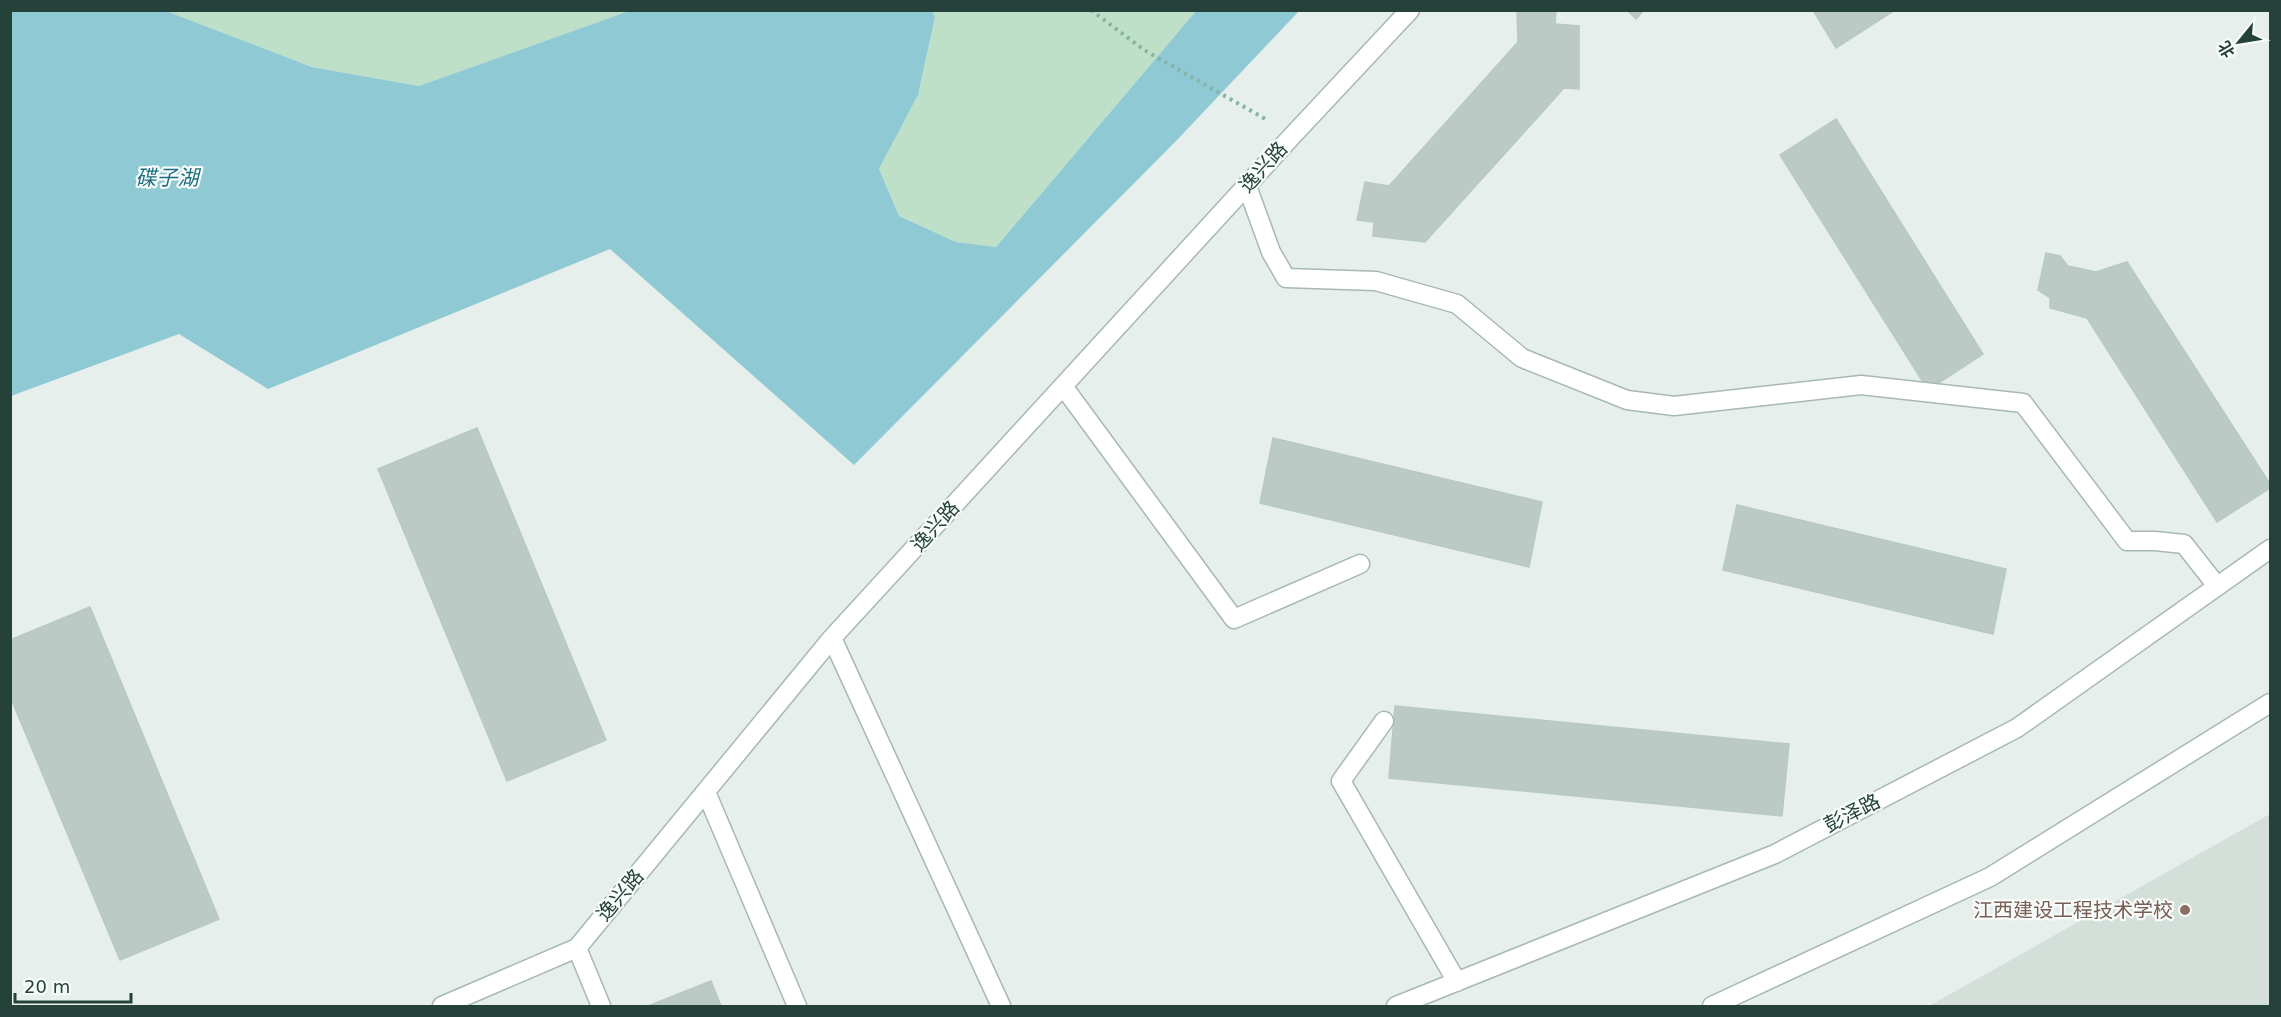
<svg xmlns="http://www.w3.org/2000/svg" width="2281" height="1017" font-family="'DejaVu Sans','Noto Sans SC',sans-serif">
	<rect width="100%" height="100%" fill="#e6efeb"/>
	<path fill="#d4dfda" d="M2270,814v192h-341z"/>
	<path fill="#bfe0c8" d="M166,11h463l-210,75 -107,-19z
		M932,11h264l-200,236 -40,-5 -57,-26 -20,-47 39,-74 17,-78z"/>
	<path fill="#8ec9d4" d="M11,10l155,1 146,56 107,19 210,-75h303l3,6 -17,78 -39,74 20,47 57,26 40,5 200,-236h103l-122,129 -323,325 -244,-216 -342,140 -89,-55 -168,62z"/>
	<path fill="#bbcac4" stroke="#b8c9c2" stroke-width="1.5" d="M1517,10h39l-1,14 24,2v63l-15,-1 -139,154 -52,-6 1,-14 -17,-2 8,-38 24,4 129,-144z
		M1627,10h17l-8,9z
		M1813,10h78l1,2 -56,36z
		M1836,119l147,235 -55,36 -148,-235z
		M2046,253l14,3 8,10 28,6 31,-10 143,222v4l-53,34 -130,-204 -37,-10v-10l-12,-8z
		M477,428l129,312 -99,41 -129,-312z
		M1273,438l269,64 -13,65 -269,-64z
		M1737,505l269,64 -13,65 -270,-64z
		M90,607l129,312 -99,41 -110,-264v-56z
		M1395,706l394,38 -7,72 -393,-38z
		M711,981l10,25h-73z"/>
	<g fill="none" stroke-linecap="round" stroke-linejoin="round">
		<g stroke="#a8b8b2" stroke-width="21">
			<path id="minor" d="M1247,186l24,66 15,26 90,3 81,23 65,54 105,42 47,6 187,-21 162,18 104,138h28l29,3 33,42
				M1063,386l171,233 126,-55
				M832,638l169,368
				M1384,721l-43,60 116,201
				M706,792l91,214
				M577,948l24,58
				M442,1006l135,-58 255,-310 461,-503 117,-125
				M1396,1006l379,-152 242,-126 253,-179
				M1712,1006l278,-129 280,-174"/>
		</g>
		<path stroke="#86b3a5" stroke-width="4" stroke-dasharray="3 4.5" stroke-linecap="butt" d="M1091,10l53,40 125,71"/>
		<use href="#minor" stroke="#fff" stroke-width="18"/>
	</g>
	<circle fill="#8d6e63" stroke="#f7fbf9" stroke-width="2" cx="2185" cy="910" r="6"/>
	<g text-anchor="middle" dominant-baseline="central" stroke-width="4.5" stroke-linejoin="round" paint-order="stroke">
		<g font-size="20" fill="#24423a" stroke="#f7fbf9">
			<text transform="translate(1263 167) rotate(-48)">逸兴路</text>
			<text transform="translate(935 526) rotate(-48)">逸兴路</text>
			<text transform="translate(1852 813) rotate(-27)">彭泽路</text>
			<text transform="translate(620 895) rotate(-50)">逸兴路</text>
		</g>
		<g font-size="20" fill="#785e54" stroke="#f7fbf9" text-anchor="end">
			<text x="2173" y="910">江西建设工程技术学校</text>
		</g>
		<g font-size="21" font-style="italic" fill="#1c6f80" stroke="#f7fbf9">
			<text x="167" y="178">碟子湖</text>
		</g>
	</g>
	<rect width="2281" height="1017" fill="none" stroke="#24423a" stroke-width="24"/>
	<g transform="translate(2239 42) rotate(240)" stroke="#f7fbf9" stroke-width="4.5" paint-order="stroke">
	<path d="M0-4.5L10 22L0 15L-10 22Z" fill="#24423a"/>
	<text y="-9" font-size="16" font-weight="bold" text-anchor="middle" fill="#24423a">北</text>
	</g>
	<path d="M15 993v9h116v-9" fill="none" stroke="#24423a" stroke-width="3"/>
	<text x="24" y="993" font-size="18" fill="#24423a" stroke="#f7fbf9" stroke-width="4.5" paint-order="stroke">20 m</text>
</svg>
